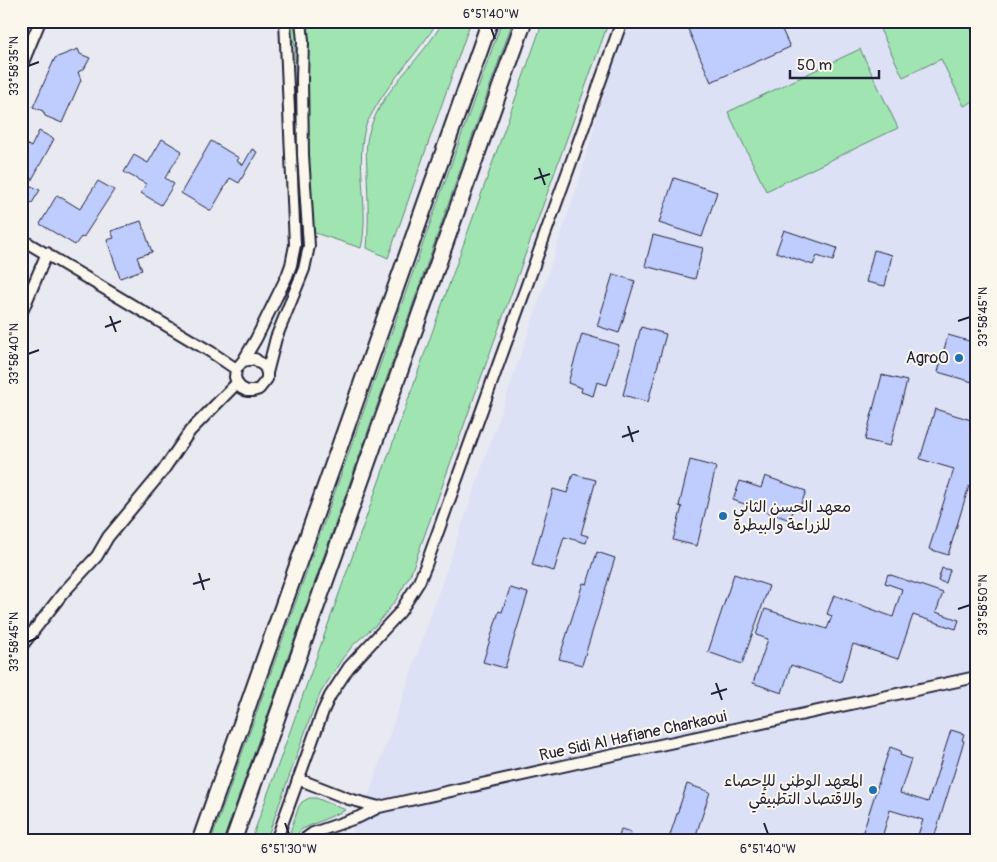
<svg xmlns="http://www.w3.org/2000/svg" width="997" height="862" font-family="Pangolin,'Playpen Sans Arabic',sans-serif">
	<rect width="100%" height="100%" fill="#e9eaf1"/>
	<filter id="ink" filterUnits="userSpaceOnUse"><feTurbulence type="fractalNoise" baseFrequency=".02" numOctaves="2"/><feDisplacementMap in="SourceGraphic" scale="10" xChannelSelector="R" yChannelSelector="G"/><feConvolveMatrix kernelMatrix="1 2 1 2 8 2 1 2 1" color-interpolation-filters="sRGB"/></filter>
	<g filter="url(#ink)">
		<path fill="#dce1f5" d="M624,21h352v820h-628l22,-50 154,-446 55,-165z"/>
		<path fill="#a0e5b1" stroke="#618476" d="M289,21h149c-19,31 -45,56 -63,87 -4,8 -10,16 -11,25 -8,37 6,78 -3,115l-55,-18 -7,-36 -3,-44 -1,-103z
			M443,21h28l-83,237 -21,-10c2,-25 1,-49 0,-73 0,-13 -2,-26 1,-39 11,-46 54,-75 75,-115z
			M502,21h11l-290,820h-12z
			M543,21h66l-198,552 -15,27 -19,24 -23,20 -12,15 -21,33 -8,18 -47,131h-15z
			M876,21h91l9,18v61l-12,6 -23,-47 -38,18z
			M860,49l38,79 -132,63 -38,-79z
			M309,798h7l30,12 -44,19 -12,12h-3l12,-35 3,-4z"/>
		<path fill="#bfcdfe" stroke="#22223b" d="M678,21h100l12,26 -79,35 -26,-60 -5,3z
			M78,49l2,5 10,4 -6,11 -6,3 3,8 -19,43 -17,-7 -2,-5 -10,-4 22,-49z
			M39,131l15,8 -25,46 11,5 -8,13 -9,-5 -2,3v-49l5,-8 5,3z
			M162,139l20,12 -17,27 9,6 -13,21 -20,-12 5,-9 -22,-12 10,-17 14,8z
			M211,141l28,17 -2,3 6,4 9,-16 5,3 -18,31 -9,-5 -19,33 -30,-18z
			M674,178l43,14 -15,45 -43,-14z
			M98,181l16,9 -31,48 -2,-1 -6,8 -35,-21 17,-29 23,14z
			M141,221l11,31 -15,5 5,13 -22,8 -13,-38 7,-2 -3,-7z
			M784,230l53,18 -4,13 -16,-5 -4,9 -37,-13z
			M653,235l50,13 -8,31 -50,-13z
			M874,250l18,5 -7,31 -19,-4z
			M613,274l22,7 -16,52 -22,-7z
			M641,327l25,7 -18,68 -25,-7z
			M582,334l37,11 -12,40 -10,-3 -4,14 -12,-4 1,-4 -14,-5z
			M948,335l28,8v40l-38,-11z
			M882,375l25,6 -17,65 -25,-6z
			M935,409l36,11 -1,5 6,2v61l-7,-2 -21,69 -19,-6 25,-80 -34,-10z
			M690,460l26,7 -19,79 -24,-6 9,-33 -3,-1z
			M573,474l23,6 -15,54 7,2 -2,7 -22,-6 -10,34 -22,-6 21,-76 14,4z
			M765,476l41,15 -7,19 -5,-2 -4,12 -57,-20 7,-19 21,7z
			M597,552l18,6 -33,107 -23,-6 24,-76 4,1z
			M942,568l8,2 -4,13 -8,-2z
			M734,574l35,12 -27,78 -34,-12z
			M888,574l55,19 -7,19 23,8 -3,9 -43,-14 -15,44 -45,-15 -12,38 -50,-17 -9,28 -29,-10 15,-44 -12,-4 9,-26 62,20 5,-13 -5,-2 7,-19 59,22 9,-28 -17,-6z
			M510,588l18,5 -23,75 -22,-6 16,-51 3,1z
			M951,730l13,4 -2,6 2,1 -31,100h-17l7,-21 -33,-10 -9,31h-21l30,-94 11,4 -1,4 11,4 -11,34 28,9z
			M687,784l23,8 -16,49h-26z
			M621,829l10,3 -2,9h-11z
			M422,835l1,6h-19z"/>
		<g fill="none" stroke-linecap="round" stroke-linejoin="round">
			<g stroke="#22223b" stroke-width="14">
				<path id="street" d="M21,67l19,-46
					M21,239l190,113 25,17
					M21,314l26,-61
					M243,361l12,-2 10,8 2,6v6l-8,10 -6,2h-6l-6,-3 -4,-5 -2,-6 1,-8 7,-8 13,-22 31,-63 4,-11 4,-20 -10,-224
					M267,373l9,-35 28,-69 5,-23 -6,-91 -1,-76 1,-38 -2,-20
					M21,647l42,-54 34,-37 11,-19 54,-65 28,-41 47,-48
					M298,779l51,20 30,8
					M276,841l47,-130 7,-15 19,-29 51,-55 19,-30 7,-17 196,-544
					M302,841l11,-8 46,-16 20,-10 211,-47 386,-83"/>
			</g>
			<g stroke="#22223b" stroke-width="19">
				<path id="primary" d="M200,841l290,-820
					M233,841l291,-820"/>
			</g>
			<use href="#street" stroke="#fbf7ec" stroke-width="10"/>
			<use href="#primary" stroke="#fbf7ec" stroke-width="15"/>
		</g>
	</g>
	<path fill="none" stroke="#22223b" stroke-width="2" d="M491,28l4,11M28,66l11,-4M539,168l6,17M534,179l16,-5M110,316l6,16M958,321l12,-4M105,327l16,-6M28,354l11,-4M628,426l5,16M622,437l17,-6M199,573l5,17M193,584l17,-5M958,609l12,-4M28,642l11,-5M716,683l6,17M711,694l16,-5M285,823l4,11M764,823l4,11"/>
	<g fill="#1f6fb2" stroke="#fbf7ec" stroke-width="2">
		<circle cx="959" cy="358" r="5"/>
		<circle cx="723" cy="516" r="5"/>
		<circle cx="873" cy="790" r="5"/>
	</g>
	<g text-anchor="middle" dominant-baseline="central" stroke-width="4" stroke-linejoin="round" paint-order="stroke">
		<g font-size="16" fill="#22223b" stroke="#fbf7ec" text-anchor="end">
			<text x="949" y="358">Agro0</text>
			<text x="733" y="507" text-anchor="start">معهد الحسن الثاني<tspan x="733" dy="18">للزراعة والبيطرة</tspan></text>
			<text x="863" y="781">المعهد الوطني للإحصاء<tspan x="863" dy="18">والاقتصاد التطبيقي</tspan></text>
		</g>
		<g font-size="16" fill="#22223b" stroke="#fbf7ec">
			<text transform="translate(633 736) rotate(-12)">Rue Sidi Al Hafiane Charkaoui</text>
		</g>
	</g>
	<rect width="997" height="862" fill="none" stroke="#fbf7ec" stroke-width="55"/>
	<path d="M790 70v8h89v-8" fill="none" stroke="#22223b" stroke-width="2.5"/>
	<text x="797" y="70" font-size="15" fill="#22223b" stroke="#fbf7ec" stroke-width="4" paint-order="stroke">50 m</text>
	<rect x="28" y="28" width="942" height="806" fill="none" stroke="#22223b" stroke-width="2"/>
	<g font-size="12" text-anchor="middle" fill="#22223b">
		<text x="491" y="18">6°51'40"W</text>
		<text transform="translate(14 66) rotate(-90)" y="4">33°58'35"N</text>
		<text transform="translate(983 317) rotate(-90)" y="4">33°58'45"N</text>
		<text transform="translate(14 354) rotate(-90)" y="4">33°58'40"N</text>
		<text transform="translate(983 605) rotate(-90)" y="4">33°58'50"N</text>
		<text transform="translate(14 642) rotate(-90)" y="4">33°58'45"N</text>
		<text x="289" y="853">6°51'30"W</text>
		<text x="768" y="853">6°51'40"W</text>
	</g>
</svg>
